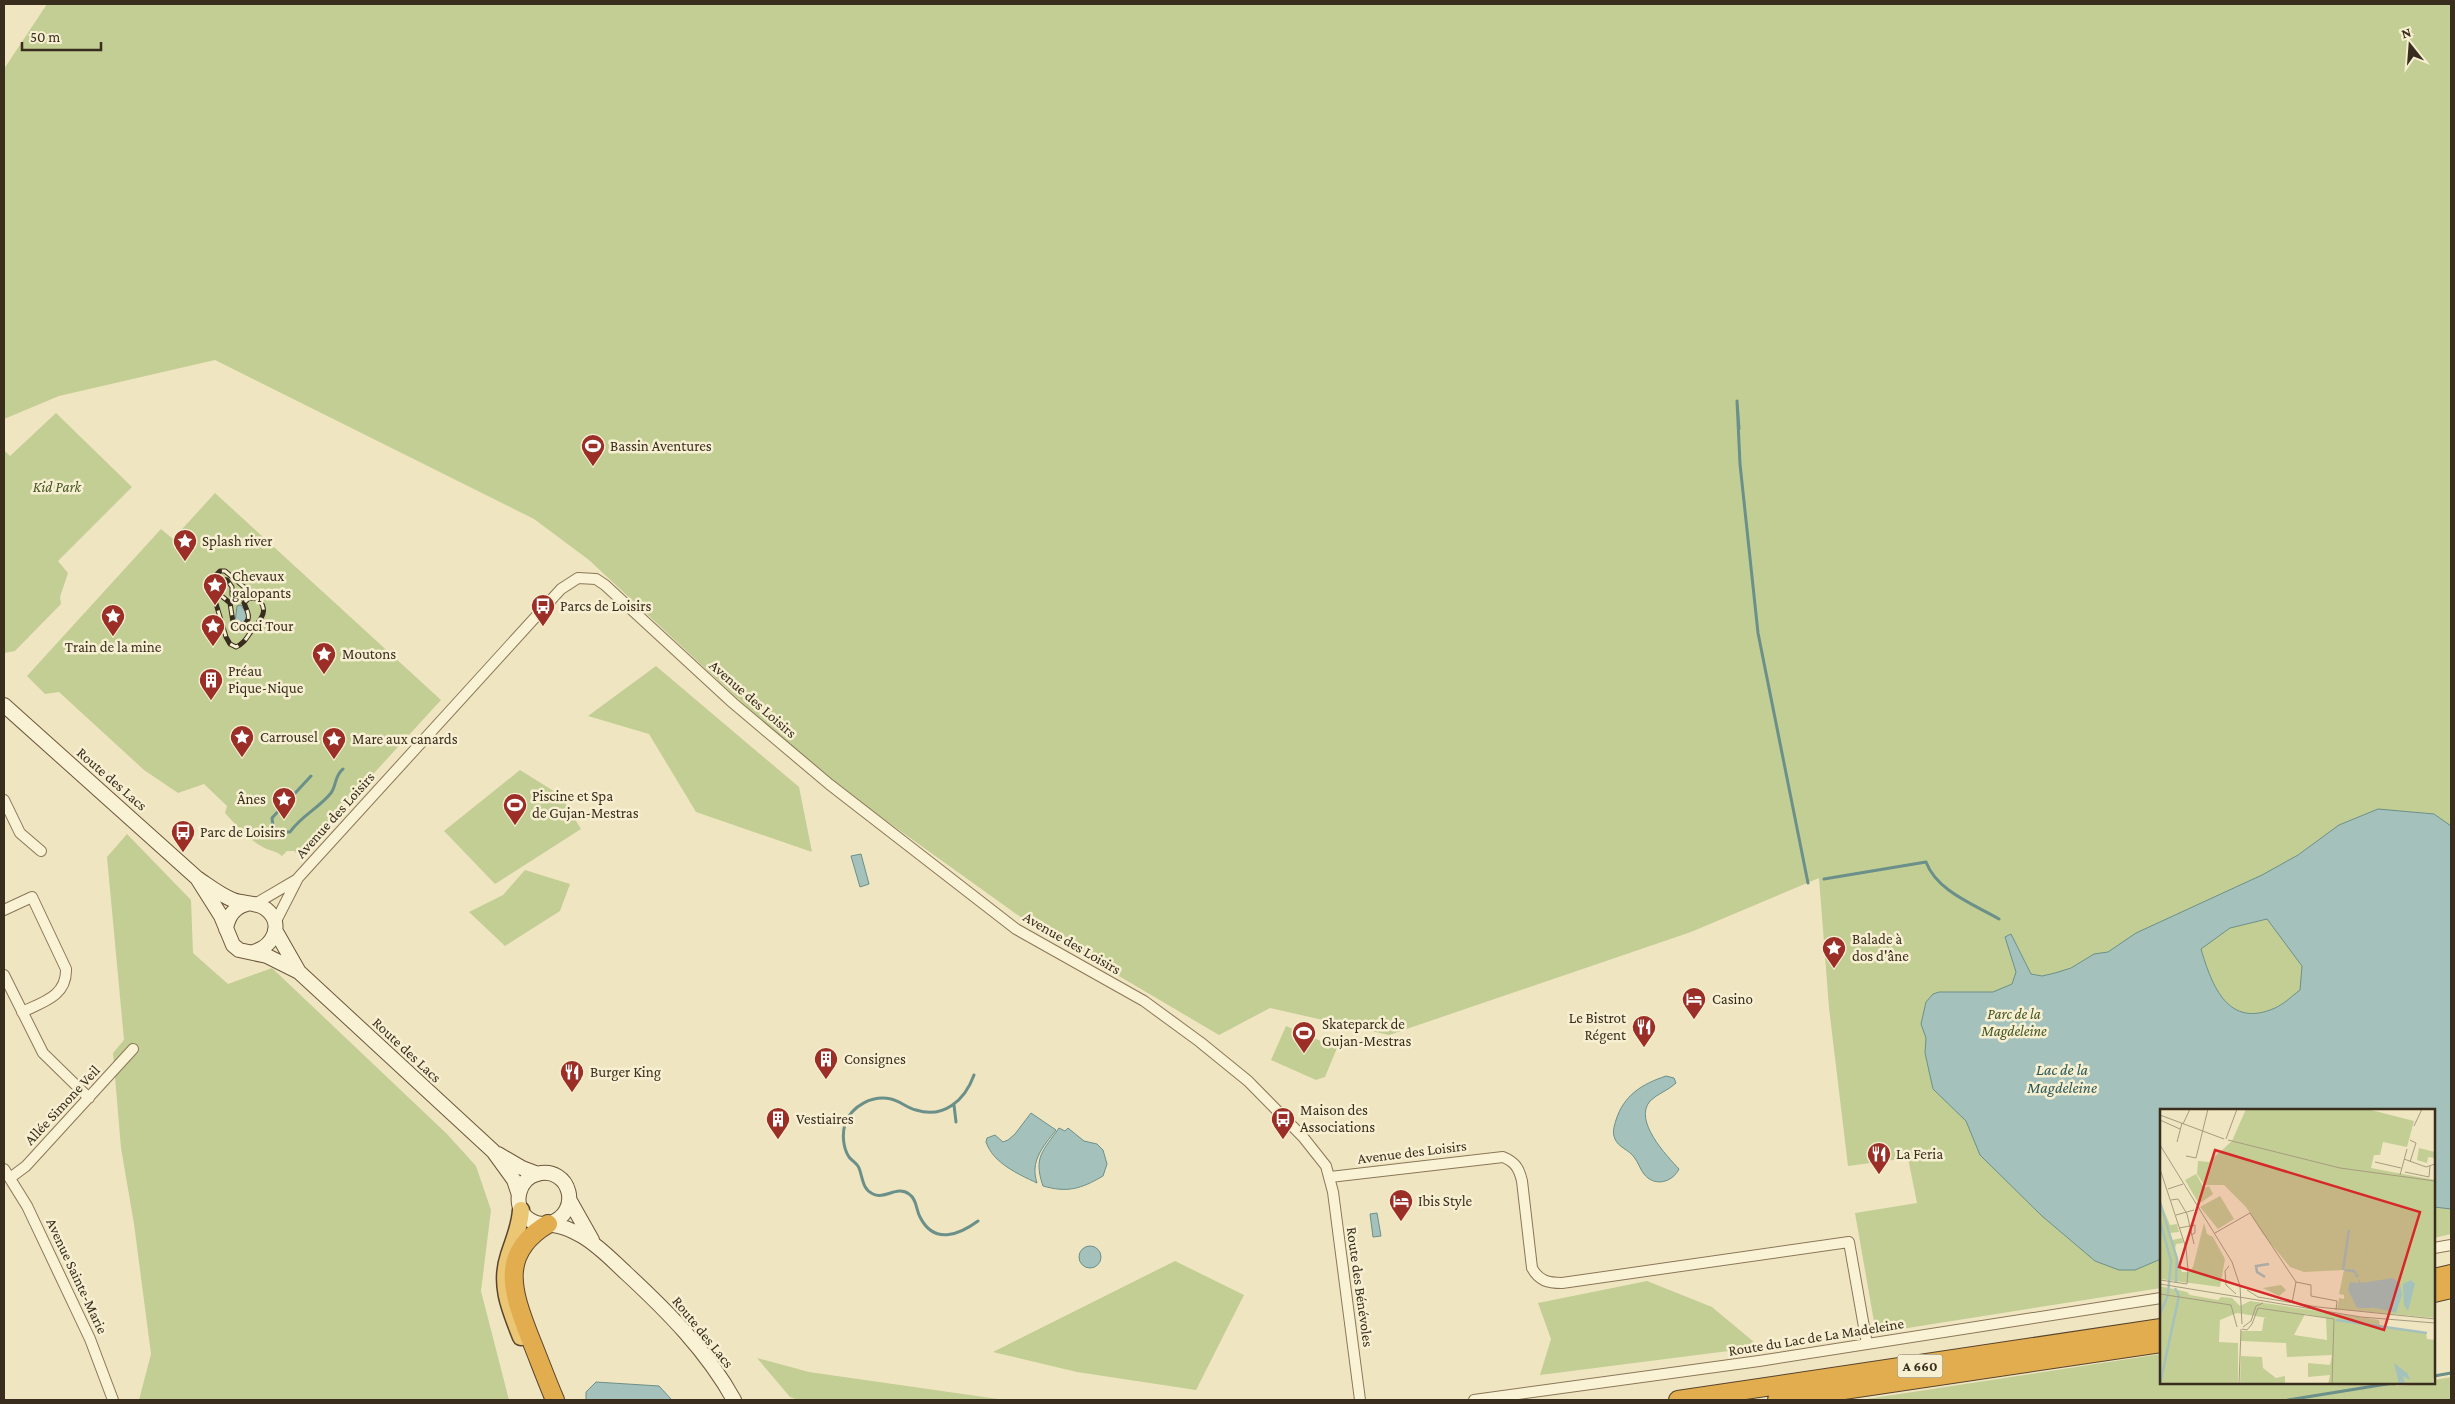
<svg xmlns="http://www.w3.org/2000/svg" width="2455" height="1404" font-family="'Crimson Pro',serif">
	<rect width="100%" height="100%" fill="#f0e5c1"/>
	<path fill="#c3ce95" d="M47,4h2404v1230l-17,4v-128h-273v178l-285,45 -21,-120 62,-10 -9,-45 -60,8 -19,-158 -10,-130 -128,54 -302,103 -119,-27 -51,27 -190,-112 -218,-156 -222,-207 -55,-41 -319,-159 -156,36 -55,23v-350z
		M56,413l76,74 -74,74 10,12 -8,24 1,7 -46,47 -11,2v-203l6,6z
		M215,493l226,207 -142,155 -5,-4h-7l-5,5c-7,-6 -14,-5 -21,-10 -14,-8 -25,-21 -36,-33l2,-7 -23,-22 -26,9 -34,-23 -85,-78 -14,2 -18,-18 134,-147 12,10z
		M656,666l143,121 13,65 -116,-40 -47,-78 -61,-18z
		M520,770l40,25 21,34 -86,55 -51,-53z
		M127,834l64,66 2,53 35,31 44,-16 175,166 29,32 15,44 -10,81 28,109h-370l12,-46 -17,-130 -13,-76 -8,-95 11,-13 -17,-183z
		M525,870l45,14 -10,27 -55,35 -36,-34 34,-17z
		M1286,1026l51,22 -12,29 -9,3 -45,-20z
		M1175,1261l69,34 -48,95 -119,-18 -84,-20z
		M1647,1281l65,26 48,40 -220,28 11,-36 -13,-36z
		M2161,1354v29h233l2,3 38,-3v-3l17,-3v23h-591z
		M757,1358l52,14 196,28h-207l-8,-3z"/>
	<path fill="#a4c2bb" stroke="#6b908a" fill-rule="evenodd" d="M241,605l6,9v6l-9,3 -3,-1 2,-16z
		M2378,809l56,5 17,12v383l-17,-2v-97h-273v149l-26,11h-16l-24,-9 -53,-45 -62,-61 -14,-34 -33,-32 -8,-36 1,-15 -5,-14 5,-22 7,-8 6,-2h54l19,-8 4,-12 -11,-35 6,-3 20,40 11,2 13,-3 16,-5 23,-14 14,-2 28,-19 126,-58 36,-20 41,-30zM2267,919l35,47 -2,24c-8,6 -16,14 -25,18 -47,21 -63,-22 -74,-59l29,-21z
		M861,854l8,30 -9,3 -9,-31z
		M1666,1076l8,2 2,5c-7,7 -19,11 -26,18 -17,20 17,55 29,68 -7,14 -25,18 -35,5 -4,-5 -6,-12 -10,-17 -5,-7 -16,-10 -19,-18 -3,-7 -1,-12 1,-19 8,-25 26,-36 50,-44z
		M1031,1113l25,17c-14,18 -26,31 -19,53 -19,-9 -44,-20 -51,-41l1,-4 8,-3 8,7 5,-2 7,-6z
		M1059,1128l6,3 3,-3 16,13 13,3 6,6 4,14 -4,12c-22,13 -36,17 -60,10 -10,-29 0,-35 16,-58z
		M1377,1213l4,23 -8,1 -3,-23z
		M1079 1257a11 11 0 1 1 22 0a11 11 0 1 1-22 0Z
		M596,1382l63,4 13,14h-86v-8z"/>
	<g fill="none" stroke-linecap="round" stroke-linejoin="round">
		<path stroke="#6b908a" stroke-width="3" d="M1739,429l-2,-28 3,63 18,169 50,250
			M311,776l-39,42 1,8 6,6h11c11,-16 29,-24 41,-39 6,-8 3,-17 12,-24
			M1824,879l102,-17c11,29 47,42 73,57
			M974,1075c-9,25 -30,44 -58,35 -9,-2 -16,-9 -25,-11 -18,-4 -39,6 -46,25 -3,10 -2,24 4,33 3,4 8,6 10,11 4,10 3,21 14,26 12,6 24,-9 36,0 8,5 7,16 11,23 14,28 39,18 58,4
			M954,1105l2,17
			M2434,1376l17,-3
			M2288,1400l105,-17"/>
		<g stroke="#8a7758" stroke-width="12">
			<path id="minor" d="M4,800l16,33 21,18
				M255,904l41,-24
				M4,910l28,-13 34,72c1,27 -23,33 -44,43
				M275,923l23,-45 263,-289 17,-11 18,1 9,6 128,118 96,81 187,145 128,72 56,41 48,39 55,56 23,29 7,26 27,208
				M4,975l39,78 46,45
				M4,1169l23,37 63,133 23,61
				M1330,1177l173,-20c12,5 16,11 19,24l10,87c7,13 16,15 30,15l287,-41 18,102
				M10,1178l16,-12 107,-117
				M2434,1248l17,-3
				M1474,1400l285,-39 402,-63"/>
		</g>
		<g stroke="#6c573b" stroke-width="16">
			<path id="secondary" d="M4,705l193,173c12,8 23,17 36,22 11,4 24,2 33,9 19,15 7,38 -13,43
				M197,878l24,38 12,29 6,5 28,6 32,16 194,179 21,29 5,15
				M226,929c2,-13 8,-22 21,-25
				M275,930l24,42
				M498,1154l24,14 16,6
				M570,1201l22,39
				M548,1224c36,-11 22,-59 -11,-50 -18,5 -25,29 -11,43 9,9 20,6 32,9 8,1 17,6 24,10 17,10 30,24 44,37 41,38 81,78 108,127"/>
		</g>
		<g stroke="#57442d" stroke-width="19">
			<path id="trunk" d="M521,1210c-1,17 -7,29 -12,45 -10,30 1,54 12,82"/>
		</g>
		<g stroke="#57442d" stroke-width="20">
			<path id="motorway" d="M548,1224c-49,29 -36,67 -19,111 9,22 17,44 26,65
				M2434,1278l17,-4
				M2434,1293l17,-4
				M1678,1400l483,-72
				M1777,1400l384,-57"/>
		</g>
		<use href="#minor" stroke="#faf2d5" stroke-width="10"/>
		<use href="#secondary" stroke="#faf2d5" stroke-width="14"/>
		<use href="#trunk" stroke="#ebc674" stroke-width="16"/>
		<use href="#motorway" stroke="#e2ad4f" stroke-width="18"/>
		<g stroke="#392d1d" stroke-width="5">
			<path id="rail" d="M225,571l19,16 2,7 -2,4 -8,1 -4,-4v-8l-5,-7 -6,-1 -4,3 1,11 12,10 3,19 6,4h4c9,-8 5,-13 1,-23l5,-5 9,1c13,13 0,23 -8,34 -4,6 -7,11 -14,14l-6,-3 -4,-7 -12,-40 -2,-14 2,-6 6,-6z"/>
		</g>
		<use href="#rail" stroke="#f7efd1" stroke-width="3" stroke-dasharray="9" stroke-linecap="butt"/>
	</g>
	<defs>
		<g id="stadium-pin" transform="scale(1.25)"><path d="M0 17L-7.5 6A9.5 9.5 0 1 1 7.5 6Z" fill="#9b2e26" stroke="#f7efd1"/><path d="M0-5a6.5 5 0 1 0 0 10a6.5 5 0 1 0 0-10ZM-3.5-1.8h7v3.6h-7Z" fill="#fff"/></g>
		<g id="sight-pin" transform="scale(1.25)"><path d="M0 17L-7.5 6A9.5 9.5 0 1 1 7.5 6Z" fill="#9b2e26" stroke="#f7efd1"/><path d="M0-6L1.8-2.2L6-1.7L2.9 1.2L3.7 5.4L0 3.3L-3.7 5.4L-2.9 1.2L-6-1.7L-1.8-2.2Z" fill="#fff"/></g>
		<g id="bus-pin" transform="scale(1.25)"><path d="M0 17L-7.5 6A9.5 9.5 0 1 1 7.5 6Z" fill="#9b2e26" stroke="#f7efd1"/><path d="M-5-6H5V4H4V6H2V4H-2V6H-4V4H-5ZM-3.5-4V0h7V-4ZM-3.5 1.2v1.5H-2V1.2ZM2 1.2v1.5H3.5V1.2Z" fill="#fff"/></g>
		<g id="building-pin" transform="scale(1.25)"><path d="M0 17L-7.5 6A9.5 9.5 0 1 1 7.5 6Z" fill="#9b2e26" stroke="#f7efd1"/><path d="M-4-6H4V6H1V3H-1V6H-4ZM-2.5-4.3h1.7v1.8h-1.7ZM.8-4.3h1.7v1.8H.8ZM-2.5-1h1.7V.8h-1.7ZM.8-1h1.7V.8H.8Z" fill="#fff"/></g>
		<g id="hotel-pin" transform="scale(1.25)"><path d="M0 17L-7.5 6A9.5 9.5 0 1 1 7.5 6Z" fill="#9b2e26" stroke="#f7efd1"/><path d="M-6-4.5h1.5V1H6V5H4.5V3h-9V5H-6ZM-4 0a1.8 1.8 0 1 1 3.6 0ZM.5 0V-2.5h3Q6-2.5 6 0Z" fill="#fff"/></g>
		<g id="restaurant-pin" transform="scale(1.25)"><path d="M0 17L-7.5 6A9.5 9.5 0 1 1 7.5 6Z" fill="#9b2e26" stroke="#f7efd1"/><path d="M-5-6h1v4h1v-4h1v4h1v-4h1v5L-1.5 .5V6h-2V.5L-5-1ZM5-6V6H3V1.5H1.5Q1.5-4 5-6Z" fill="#fff"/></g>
	</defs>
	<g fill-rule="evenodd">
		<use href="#stadium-pin" x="593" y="446"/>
		<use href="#sight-pin" x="185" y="541"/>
		<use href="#sight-pin" x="215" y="585"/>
		<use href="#bus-pin" x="543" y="606"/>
		<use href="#sight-pin" x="113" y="616"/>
		<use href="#sight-pin" x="213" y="626"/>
		<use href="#sight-pin" x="324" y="654"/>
		<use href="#building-pin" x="211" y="680"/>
		<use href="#sight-pin" x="242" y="737"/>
		<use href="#sight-pin" x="334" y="739"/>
		<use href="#sight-pin" x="284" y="799"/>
		<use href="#stadium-pin" x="515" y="805"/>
		<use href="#bus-pin" x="183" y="832"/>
		<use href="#sight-pin" x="1834" y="948"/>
		<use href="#hotel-pin" x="1694" y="999"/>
		<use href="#restaurant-pin" x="1644" y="1027"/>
		<use href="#stadium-pin" x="1304" y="1033"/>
		<use href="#building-pin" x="826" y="1059"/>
		<use href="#restaurant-pin" x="572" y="1072"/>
		<use href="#building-pin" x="778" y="1119"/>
		<use href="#bus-pin" x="1283" y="1119"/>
		<use href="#restaurant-pin" x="1879" y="1154"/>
		<use href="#hotel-pin" x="1401" y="1201"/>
	</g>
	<g text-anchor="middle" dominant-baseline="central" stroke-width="5" stroke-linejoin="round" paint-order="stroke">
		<rect fill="#f7efd1" stroke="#726753" stroke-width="1" x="1897.5" y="1354.5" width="45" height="23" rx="4"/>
		<g font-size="14" font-weight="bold" fill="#392d1d">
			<text x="1920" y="1366">A 660</text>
		</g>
		<g font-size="15" fill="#392d1d" stroke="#f7efd1" text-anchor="start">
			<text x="610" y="446">Bassin Aventures</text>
			<text x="202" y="541">Splash river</text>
			<text x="232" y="576">Chevaux<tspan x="232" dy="17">galopants</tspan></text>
			<text x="560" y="606">Parcs de Loisirs</text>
			<text x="230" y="626">Cocci Tour</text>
			<text x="113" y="647" text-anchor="middle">Train de la mine</text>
			<text x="342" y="654">Moutons</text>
			<text x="228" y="671">Préau<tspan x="228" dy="17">Pique-Nique</tspan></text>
			<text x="260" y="737">Carrousel</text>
			<text x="352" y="739">Mare aux canards</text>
			<text x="532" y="796">Piscine et Spa<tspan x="532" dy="17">de Gujan-Mestras</tspan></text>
			<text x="266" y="799" text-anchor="end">Ânes</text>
			<text x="200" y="832">Parc de Loisirs</text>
			<text x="1852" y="939">Balade à<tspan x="1852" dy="17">dos d'âne</tspan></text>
			<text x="1712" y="999">Casino</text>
			<text x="1626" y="1018" text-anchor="end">Le Bistrot<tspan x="1626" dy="17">Régent</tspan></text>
			<text x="1322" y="1024">Skateparck de<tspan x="1322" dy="17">Gujan-Mestras</tspan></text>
			<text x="844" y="1059">Consignes</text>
			<text x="590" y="1072">Burger King</text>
			<text x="1300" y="1110">Maison des<tspan x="1300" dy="17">Associations</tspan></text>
			<text x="796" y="1119">Vestiaires</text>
			<text x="1896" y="1154">La Feria</text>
			<text x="1418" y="1201">Ibis Style</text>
		</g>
		<g font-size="15" font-style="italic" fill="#455623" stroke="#f7efd1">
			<text x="57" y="487">Kid Park</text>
			<text x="2014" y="1014">Parc de la<tspan x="2014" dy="17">Magdeleine</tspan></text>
		</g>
		<g font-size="15" fill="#392d1d" stroke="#f7efd1">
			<text transform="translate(753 699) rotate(41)">Avenue des Loisirs</text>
			<text transform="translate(112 779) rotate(41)">Route des Lacs</text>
			<text transform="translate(335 815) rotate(-48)">Avenue des Loisirs</text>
			<text transform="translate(1072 943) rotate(30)">Avenue des Loisirs</text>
			<text transform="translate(407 1050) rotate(43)">Route des Lacs</text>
			<text transform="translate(62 1105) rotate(-47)">Allée Simone Veil</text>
			<text transform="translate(1412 1152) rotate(-7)">Avenue des Loisirs</text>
			<text transform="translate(77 1276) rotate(65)">Avenue Sainte-Marie</text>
			<text transform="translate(1360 1287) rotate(82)">Route des Bénévoles</text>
			<text transform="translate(703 1332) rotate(51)">Route des Lacs</text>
			<text transform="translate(1816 1337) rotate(-9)">Route du Lac de La Madeleine</text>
		</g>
		<g font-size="16" font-style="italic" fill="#2c5959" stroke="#f7efd1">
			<text x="2062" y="1069">Lac de la<tspan x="2062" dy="18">Magdeleine</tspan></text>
		</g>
	</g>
	<g transform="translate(2160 1109)">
		<rect width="275" height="275" fill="#f0e5c1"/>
		<path d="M86,0h121l47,12 -7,26 -24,-5 -3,13h-6l-3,13 64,12v138l-98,-9 2,-11 5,1v-4l-5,-1 5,-24 -40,2 -14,-5 -27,-33 -17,-27 -22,-22h-20l-7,-11 1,-13 11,1 23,-21zM259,39l16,4v6l-7,-1 -1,6 -10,-3zM36,65l8,14 5,-2 4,8 -14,10 -14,-24zM60,87l14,23 -16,10 -18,-22zM0,92l10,24 7,-1 2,8 -9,1 2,7 10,-2 1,5 -7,1 -1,5 7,23h7l4,-5 11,-44 3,11 6,3 12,22 -5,28 -60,-8zM121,176l5,5 -7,6 -16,-8zM0,177l27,6 3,3 28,5 3,-3 11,1 8,8 10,-5 129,19 1,7 46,6 1,6 8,1v44l-2,-8v8h-105l2,-9 -22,2v-14l22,2 2,-10 -45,2 -1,-14 -45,-2v-10h21l2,-13h3l-30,-5 -17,7 -1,22 19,1v41h-78zM145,205l21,4 1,22 -33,-5zM81,247l21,1 1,11 13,10 9,-2v8h-45z" fill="#c3ce95" fill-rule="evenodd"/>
		<path d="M233,169l7,6 2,11 -6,18 -19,-5h-20l-9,-18 2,-8 8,1 1,-4 2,4zM251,171l4,4 -7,27 -4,-6 -1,-21zM234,254l14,11 2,6 -7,-4 2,8h-6z" fill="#a4c2bb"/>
		<path fill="none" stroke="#a4c2bb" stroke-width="2.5" d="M0,93l17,57 -1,24M0,112l11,40 -3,33M183,161l6,-40M185,161l9,1 4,6M105,168l-8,-5 -1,-6 13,-2M0,205l8,-19M176,211l91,13M0,275l19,-88 -4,-8"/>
		<path fill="none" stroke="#a79b7f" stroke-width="1" d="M0,6l64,24M0,11l20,9M23,15l7,-15M254,17l8,-17M66,30l11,-30M68,31l112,28 95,13M250,31l6,3 -6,19M17,33l5,-19M0,36l72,117 8,24 2,38M26,47l10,2 12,-49M244,50l22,8 9,-3M215,53l26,6M0,60l26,79 2,22 -1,14 -27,-4M245,63l24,5 1,-11M240,66l7,-26M8,80l15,-5M11,91l7,-1 9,15 7,30M16,106l18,-5M19,119l16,-3v8l-4,2M55,124l35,-20 46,69M69,157l-4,5 1,14 10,9M136,173l15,3v11l26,5 -1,9M0,175l201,33 74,6M87,181l11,7 60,10 117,12M0,185l71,11 6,22M132,194l4,-21M83,218l8,-6 5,-15 7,-3M82,220l5,1 5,-6 6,-16 76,11 -2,65M79,275l2,-55"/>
		<path fill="#d62828" fill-opacity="0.15" stroke="#d62828" stroke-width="2.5" d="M55,41l205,62 -36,118 -205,-63z"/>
		<rect width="275" height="275" fill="none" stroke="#392d1d" stroke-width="2.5"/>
	</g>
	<rect width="2455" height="1404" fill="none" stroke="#392d1d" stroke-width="10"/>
	<g transform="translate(2410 45) rotate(343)" stroke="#f7efd1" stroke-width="4" paint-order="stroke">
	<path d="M0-4L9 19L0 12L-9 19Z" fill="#392d1d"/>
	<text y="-8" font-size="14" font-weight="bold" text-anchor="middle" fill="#392d1d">N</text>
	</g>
	<path d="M22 42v8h79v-8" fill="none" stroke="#392d1d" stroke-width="2.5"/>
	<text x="30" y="42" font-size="15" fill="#392d1d" stroke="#f7efd1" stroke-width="4" paint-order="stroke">50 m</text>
</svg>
